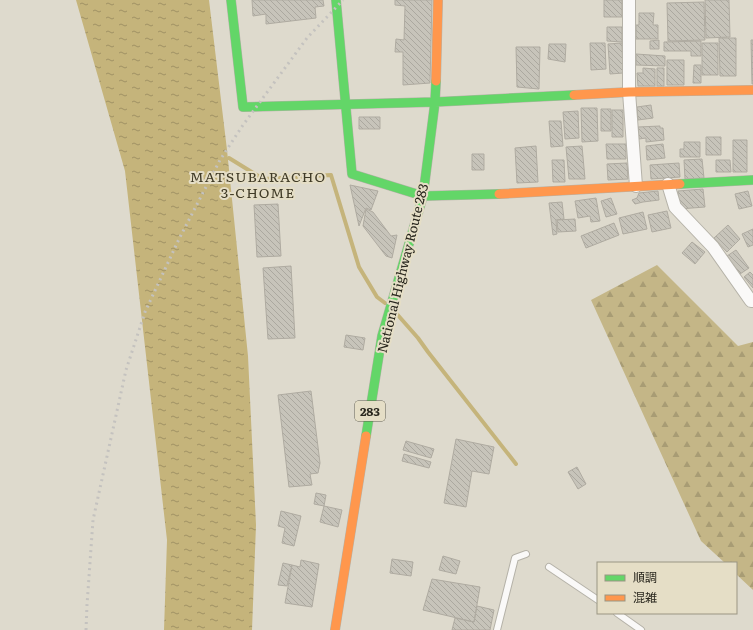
<svg xmlns="http://www.w3.org/2000/svg" width="753" height="630" font-family="Literata,'Noto Sans JP',serif">
	<defs>
		<pattern id="forest-firs" width="22" height="20" patternUnits="userSpaceOnUse"><rect width="22" height="20" fill="#c4b687"/><path d="M5 1l3.5 6h-7zM16 11l3.5 6h-7z" fill="#a89c74"/></pattern>
		<pattern id="water-ripples" width="26" height="14" patternUnits="userSpaceOnUse"><rect width="26" height="14" fill="#c5b47b"/><path d="M2 4q2-2 4 0t4 0M15 11q2-2 4 0t4 0" fill="none" stroke="#a09264"/></pattern>
		<pattern id="building-back-hatch" width="6" height="6" patternUnits="userSpaceOnUse"><rect width="6" height="6" fill="#c7c4ba"/><path d="M-1 5l2 2M0 0l6 6M5-1l2 2" fill="none" stroke="#aba89f"/></pattern>
	</defs>
	<rect width="100%" height="100%" fill="#dedacd"/>
	<path fill="url(#forest-firs)" d="M657,265l81,81 15,-4v248l-17,-16v-11h-11l-24,-22 -110,-241z"/>
	<path fill="url(#water-ripples)" d="M76,0h133l18,150 21,206 8,169 -4,105h-88l3,-90 -42,-369z"/>
	<g fill="none" stroke-linecap="round" stroke-linejoin="round">
		<path stroke="#c5b47b" stroke-width="4" d="M229,158l34,21 68,-4 28,92 18,30 8,6
			M396,313l22,25 10,14 88,112"/>
	</g>
	<path fill="url(#building-back-hatch)" stroke="#afaba1" d="M252,0h71l1,6 -9,1 1,11 -50,6v-10l-13,2z
		M395,0h37l-2,83 -27,2v-33h-8l1,-13 8,1 1,-34 -10,-1z
		M604,0h18v17h-18z
		M705,0h24l1,37 -24,1z
		M704,2l1,38 -37,1 -1,-38z
		M639,13h15l-1,12h5v14h-22v-14h3z
		M607,27h15v15l-15,-1z
		M719,38h17v38h-16z
		M659,40v9h-9v-8z
		M751,40h2v44h-1z
		M701,41v15h-10v-5h-27v-9z
		M590,43h15l1,26 -15,1z
		M622,43l1,30 -13,1 -2,-30z
		M702,43h16v32h-16z
		M549,44h17l-1,18 -17,-3z
		M516,47h24l-1,42 -22,-2z
		M636,54l29,2v10l-29,-1z
		M667,60h17v25h-17z
		M694,65h7v18h-8z
		M643,68l12,1v17h-17l-1,-13h6z
		M657,68h7v18h-7z
		M651,105l2,13 -15,2 -1,-13z
		M581,108h16l1,33 -16,1z
		M601,109h10v22h-10z
		M612,110h11v27h-11z
		M578,111l1,27 -14,1 -2,-27z
		M359,117h21v12h-21z
		M549,121h12l2,25 -12,1z
		M660,126v2h3l1,12 -18,2v-4l-7,1 -1,-12z
		M706,137h15v18h-15z
		M733,140h14v32h-14z
		M684,142h16v15h-20v-8h4z
		M606,144h20v15h-19z
		M663,144l2,14 -18,2 -1,-14z
		M536,146l2,36 -21,1 -2,-35z
		M582,146l3,33h-16l-3,-32z
		M472,154h12v16h-12z
		M702,159l2,19 -19,1 -1,-19z
		M552,160h12l1,22h-12z
		M716,160h14l1,12h-15z
		M627,163l1,16 -20,1 -1,-16z
		M679,163l1,14 -29,2 -1,-14z
		M350,185l28,6 -7,19 -5,-2 -7,18z
		M703,189l2,18 -26,2 -1,-18z
		M658,191l1,9 -16,2 -8,2 -3,-4 5,-2 2,-5z
		M748,191l4,15 -13,3 -4,-15z
		M596,198l4,23 -9,1 -1,-6 -12,2 -3,-17z
		M611,198l6,16 -11,3 -5,-16z
		M562,202l2,17 -8,1 1,14 -4,1 -4,-32z
		M278,204l3,52 -24,1 -3,-52z
		M366,209l7,3 18,24 6,-1 -5,23 -6,-2 -23,-30z
		M667,211l4,17 -19,4 -4,-17z
		M643,212l4,17 -24,5 -4,-16z
		M575,219l1,12 -18,1 -1,-12z
		M614,223l5,12 -33,13 -5,-12z
		M728,225l12,14 -13,13 -13,-14z
		M753,229v16l-5,2 -6,-13z
		M692,242l13,10 -10,12 -13,-11z
		M736,250l13,18 -9,6 -13,-18z
		M291,266l4,72 -27,1 -5,-71z
		M750,272l3,3v13l-9,-11z
		M346,335l19,3 -2,12 -19,-3z
		M311,391l9,72 -2,10 -8,1 2,11 -23,2 -11,-92z
		M456,439l38,8 -5,27 -17,-3 -6,36 -22,-4z
		M406,441l28,8 -3,9 -28,-8z
		M404,454l27,8 -2,6 -27,-7z
		M577,467l9,17 -8,5 -10,-17z
		M316,493l10,2 -2,11 -10,-2z
		M324,506l18,4 -4,17 -18,-5z
		M281,511l20,5 -7,30 -12,-3 3,-15 -7,-2z
		M443,556l17,5 -4,13 -17,-4z
		M392,559l21,3 -2,14 -21,-3z
		M301,560l18,4 -7,43 -27,-4 7,-38 8,2z
		M283,563l9,2 -5,21 -9,-1z
		M432,579l48,8 -6,35 -51,-12z
		M477,606l17,4 -4,20h-38l3,-12 19,4z"/>
	<g fill="none" stroke-linecap="round" stroke-linejoin="round">
		<g stroke="#b5b2a8" stroke-width="8">
			<path id="lane" d="M549,567l49,33
				M617,613l24,17
				M497,630l18,-72 11,-4"/>
		</g>
		<g stroke="#b5b2a8" stroke-width="14">
			<path id="street" d="M629,0v92l7,94
				M668,184l7,23 38,40 38,54h2"/>
		</g>
		<g stroke="#b5b2a8" stroke-width="10">
			<path id="fast" d="M231,0l12,107 192,-5 139,-7
				M336,0l16,174 71,22 76,-2
				M680,184l73,-4
				M366,436l16,-100 41,-140 12,-94 1,-21"/>
		</g>
		<g stroke="#b5b2a8" stroke-width="10">
			<path id="slow" d="M436,81l2,-81
				M574,95l55,-3 124,-2
				M499,194l181,-10
				M335,630l31,-194"/>
		</g>
		<use href="#lane" stroke="#faf9f8" stroke-width="6"/>
		<use href="#street" stroke="#faf9f8" stroke-width="12"/>
		<use href="#fast" stroke="#63d668" stroke-width="9"/>
		<use href="#slow" stroke="#ff974d" stroke-width="9"/>
		<path stroke="#c4c2bf" stroke-width="3" stroke-dasharray="2 4" stroke-linecap="butt" d="M86,630l1,-25 6,-85 33,-150 19,-58 34,-73 41,-79 23,-35 64,-87 36,-38"/>
	</g>
	<g text-anchor="middle" dominant-baseline="central" stroke-width="4" stroke-linejoin="round" paint-order="stroke">
		<rect fill="#e5dec6" stroke="#615e50" stroke-width="1" x="355" y="401" width="30" height="20" rx="3"/>
		<g font-size="12" font-weight="bold" fill="#29271e">
			<text x="370" y="411">283</text>
		</g>
		<g font-size="13" fill="#29271e" stroke="#e5dec6">
			<text transform="translate(402 268) rotate(-76)">National Highway Route 283</text>
		</g>
		<g font-size="14" letter-spacing="1" fill="#403b27" stroke="#e5dec6">
			<text x="258" y="176">MATSUBARACHO<tspan x="258" dy="16">3-CHOME</tspan></text>
		</g>
	</g>
	<rect x="597" y="562" width="140" height="52" fill="#e5dec6" stroke="#9a9583"/>
	<rect x="605" y="575" width="20" height="6" fill="#63d668" stroke="#9a9583"/>
	<text x="633" y="582" font-size="12" fill="#29271e">順調</text>
	<rect x="605" y="595" width="20" height="6" fill="#ff974d" stroke="#9a9583"/>
	<text x="633" y="602" font-size="12" fill="#29271e">混雑</text>
</svg>
